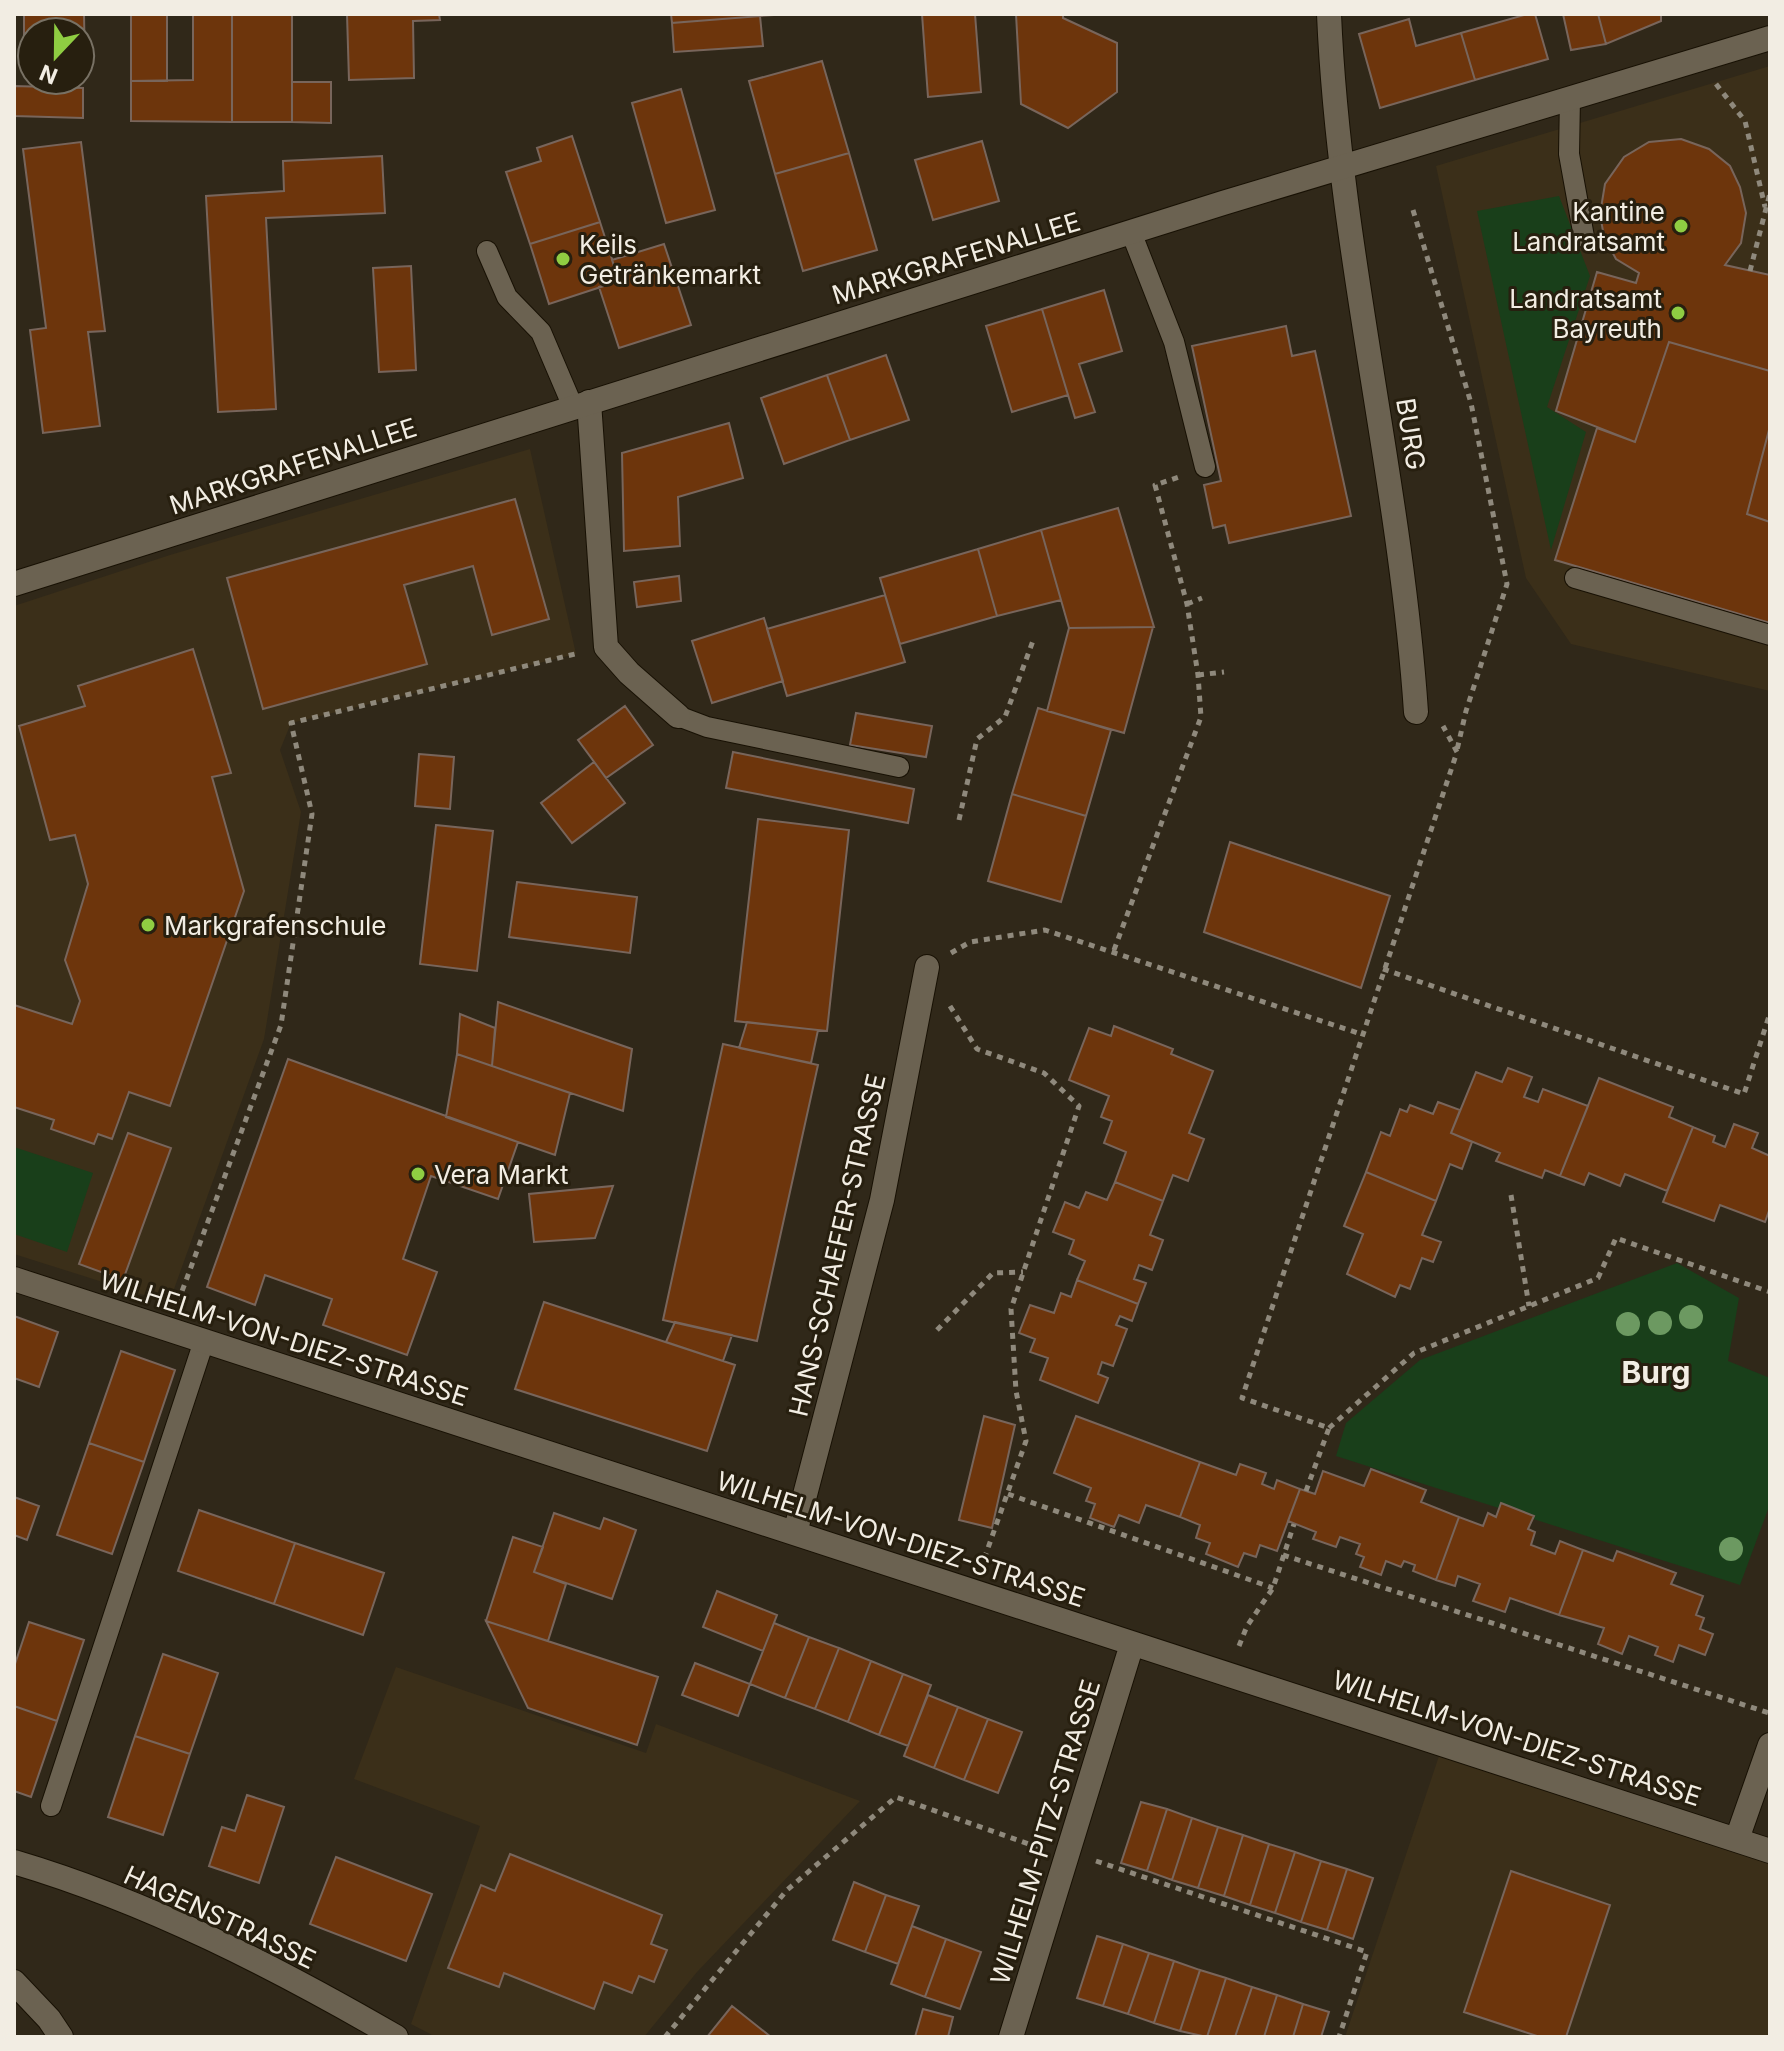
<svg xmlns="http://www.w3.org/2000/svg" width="1784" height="2051" font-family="Inter,sans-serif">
	<rect width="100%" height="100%" fill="#302819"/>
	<path fill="#3b2f19" d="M1770,66v625l-199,-47 -45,-66 -90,-412z
		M530,449l46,205 -285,69 -11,27 21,62 -37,227 -95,264 -155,-49v-648l156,-51z
		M396,1667l250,86 10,-29 204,77 -163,171 -53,65h-208l-25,-13 69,-198 -126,-47z
		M1443,1744l327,107v186h-425z"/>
	<path fill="#193f1a" d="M1559,196l31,80 -43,131 39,25 -35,118 -74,-339z
		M14,1147l79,26 -26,79 -53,-18z
		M1677,1263l62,35 -11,63 42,17v126l-30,81 -404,-129 10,-33 74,-63z"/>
	<path fill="#6d350c" stroke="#78655b" stroke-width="2" d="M24,14h60l1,54h-5v-36h-48v37h-8z
		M131,14h36v67h-36z
		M193,14h39v108l-101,-1v-40l62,-1z
		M232,14h60v108h-60z
		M347,14h92l1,6 -27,1 1,57 -65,2z
		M671,14h102v1l-101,8z
		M922,14h53l6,78 -53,5z
		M1016,14h47v4l54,25v49l-49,36 -47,-24z
		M1528,14h7l13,45 -73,21 -14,-47z
		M1563,14h35l8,30 -35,6z
		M1598,14h63v7l-55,23z
		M760,16l3,30 -89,6 -2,-29z
		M1409,19l7,27 45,-13 14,47 -95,28 -21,-74z
		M822,61l27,92 -74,21 -26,-93z
		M292,82h39v41l-39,-1z
		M14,86l69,2v30l-69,-2z
		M681,89l34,121 -49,13 -34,-120z
		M572,136l28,86 -70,22 -24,-72 35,-11 -4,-13z
		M1681,139l28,10 21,17 10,21 6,26 -5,30 -16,22 45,10v96l-101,-29 -34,100 -79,-31 41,-139 39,11 3,-10 -23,-14 -12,-22 -4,-23 5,-30 19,-27 25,-15z
		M982,141l17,60 -66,19 -18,-60z
		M81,142l24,189 -17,1 12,94 -57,7 -13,-103 16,-2 -23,-179z
		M849,153l28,97 -74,21 -28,-97z
		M382,156l3,57 -119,5 10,191 -58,3 -12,-216 78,-5 -1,-30z
		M600,222l19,59 -70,23 -19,-60z
		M664,244l27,81 -72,23 -20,-61 20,-6 -7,-21z
		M411,266l5,104 -37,2 -6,-104z
		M1104,290l18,61 -43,13 16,48 -20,6 -33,-109z
		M1042,309l26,86 -56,17 -26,-86z
		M1286,326l6,30 23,-5 36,165 -122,27 -4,-18 -12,3 -9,-43 17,-4 -29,-135z
		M1669,342l101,29v55l-23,88 23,8v101l-215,-63 42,-132 38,14z
		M886,355l23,65 -59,20 -23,-65z
		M827,375l23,65 -66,24 -23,-66z
		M729,423l14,55 -65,19 2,49 -56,5 -2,-98z
		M1770,426v96l-23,-8z
		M515,499l34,120 -57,16 -19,-69 -69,19 23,79 -164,45 -36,-131z
		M1118,508l36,119 -85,1 -28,-98z
		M1041,530l20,70 -64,16 -19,-67z
		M978,549l19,67 -97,28 -20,-66z
		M679,576l2,25 -44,6 -3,-25z
		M885,595l20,67 -118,34 -20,-67z
		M764,618l19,63 -71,22 -20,-62z
		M1153,627l-29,106 -77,-22 22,-83z
		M193,649l38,124 -19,4 32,114 -74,215 -41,-14 -17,47 -14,-5 -4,10 -43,-15 3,-9 -40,-13v-102l58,19 8,-23 -15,-41 23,-76 -13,-49 -25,5 -31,-114 66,-20 -7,-20z
		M625,706l28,39 -47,33 -28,-38z
		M1038,708l73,22 -25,86 -74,-22z
		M856,713l76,13 -6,31 -76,-12z
		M733,752l181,37 -6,34 -182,-35z
		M419,754l35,3 -4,52 -35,-3z
		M594,762l31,41 -53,40 -31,-40z
		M1012,794l74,22 -25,86 -73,-21z
		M758,819l91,11 -22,201 -92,-10z
		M436,825l57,6 -16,140 -57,-7z
		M1230,842l160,54 -29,92 -157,-56z
		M517,882l120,15 -7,56 -121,-16z
		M498,1002l134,47 -9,62 -131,-45z
		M460,1014l35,14 -3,38 -35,-12z
		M747,1022l71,8 -7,33 -72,-15z
		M1114,1026l59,23 -2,5 42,17 -24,62 15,6 -16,42 -15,-6 -10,26 -48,-19 11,-30 -22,-9 8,-22 -11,-4 8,-21 -40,-16 20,-52 22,8z
		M723,1044l95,21 -61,276 -94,-21z
		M457,1054l113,39 -15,62 -109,-38z
		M288,1059l230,83 -20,57 -67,-23 -28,83 34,13 -30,83 -84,-30 9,-26 -67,-24 -10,30 -48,-18z
		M1508,1068l24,9 -8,20 14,5 5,-13 45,17 -28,70 -15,-6 -3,8 -46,-17 4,-8 -49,-20 25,-61 26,10z
		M1599,1078l74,29 -4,10 24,10 -26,64 -42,-17 -5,12 -31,-13 -5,12 -24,-9z
		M1438,1102l22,8 -9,23 21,9 -10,27 -12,-5 -14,37 -70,-29 15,-40 9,4 10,-27 7,3 3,-7 23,9z
		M1734,1124l24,9 -6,15 18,8v52l-5,14 -45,-17 -6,16 -51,-19 30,-75 22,9 -2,6 12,5z
		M128,1133l43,15 -48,132 -44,-16z
		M1366,1172l70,29 -14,34 19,7 -8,20 -11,-4 -12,31 -10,-4 -5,12 -48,-23 16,-40 -19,-8z
		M1115,1182l48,19 -13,34 13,5 -11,30 -13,-5 -5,14 12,4 -8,21 -61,-24 8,-19 -16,-7 5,-14 -21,-8 12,-30 14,6 7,-16 21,8z
		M613,1186l-18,52 -61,4 -5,-48z
		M1077,1280l61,24 -6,17 -12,-5 -4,9 11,4 -14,37 -11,-4 -4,12 10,4 -10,25 -58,-23 8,-22 -18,-6 5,-13 -16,-6 11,-28 24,8 7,-20 10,4z
		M544,1302l191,63 -28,86 -192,-62z
		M14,1316l44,16 -19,55 -25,-9z
		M675,1322l57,13 -9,26 -57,-19z
		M121,1351l54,19 -31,92 -55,-19z
		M984,1416l31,9 -23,103 -33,-8z
		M1076,1416l124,46 -20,55 -34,-12 -7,18 -20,-8 -5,12 -24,-9 5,-14 -9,-3 5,-13 -37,-15z
		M89,1443l55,19 -32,92 -55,-19z
		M1200,1462l36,13 4,-11 26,9 -4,11 12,5 3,-9 23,9 -23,62 -17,-6 -4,12 -12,-4 -6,14 -32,-13 4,-11 -14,-5 4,-13 -20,-8z
		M1371,1469l55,21 -5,12 38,15 -23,63 -23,-9 2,-6 -11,-4 -3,6 -15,-6 -5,14 -21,-8 4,-10 -8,-3 4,-10 -20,-7 -4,10 -23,-8 3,-7 -28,-11 12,-32 15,5 8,-23 41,15z
		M14,1497l25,9 -12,34 -13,-5z
		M1501,1503l33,13 -6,13 7,3 -4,13 24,9 5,-13 23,9 -24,65 -49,-17 -5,14 -32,-11 7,-17 -22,-8 -3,10 -19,-6 23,-63 24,9 5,-13 8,4z
		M199,1510l96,33 -21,61 -96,-33z
		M554,1513l46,16 4,-11 32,12 -24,69 -78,-27z
		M513,1537l30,10 -9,25 32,12 -18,57 -62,-20z
		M295,1543l89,30 -21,62 -89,-31z
		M1583,1550l30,11 4,-10 59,22 -5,11 32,12 -7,19 8,3 -4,11 13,5 -8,21 -26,-10 -6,17 -18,-7 3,-8 -29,-11 -7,18 -24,-10 6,-16 -45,-13z
		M717,1591l60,24 -14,36 -60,-24z
		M486,1621l172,56 -21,68 -109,-37z
		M29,1622l55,18 -27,81 -43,-15v-39z
		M774,1623l35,14 -24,61 -35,-14z
		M809,1637l30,11 -24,61 -30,-11z
		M839,1648l32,13 -23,61 -33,-13z
		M163,1654l55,19 -28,81 -55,-18z
		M871,1661l32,13 -24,61 -31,-13z
		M695,1663l55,21 -12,32 -56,-21z
		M903,1674l28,11 -23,61 -29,-11z
		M928,1695l30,12 -24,61 -30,-12z
		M14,1706l43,15 -26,76 -17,-6z
		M958,1707l30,12 -24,61 -30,-12z
		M988,1719l34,13 -24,61 -34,-13z
		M135,1736l55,18 -27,81 -55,-18z
		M247,1795l37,12 -25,76 -50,-17 13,-39 13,4z
		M1141,1802l26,7 -20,62 -26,-8z
		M1167,1809l25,9 -20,62 -25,-9z
		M1192,1818l26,9 -20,61 -26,-8z
		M1218,1827l25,8 -19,61 -26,-8z
		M1243,1835l26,9 -19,61 -26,-9z
		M1269,1844l26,8 -20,61 -25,-8z
		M1295,1852l26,9 -20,61 -26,-9z
		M510,1854l152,61 -11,29 16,6 -13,32 -15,-6 -7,17 -28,-11 -10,27 -90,-36 -5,14 -51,-19 33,-83 14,6z
		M336,1857l96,37 -26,67 -96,-37z
		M1321,1861l26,8 -20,61 -26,-8z
		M1347,1869l26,9 -20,61 -26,-9z
		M1511,1871l99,34 -44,132h-26l-76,-25z
		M854,1882l32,13 -21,57 -32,-12z
		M886,1895l33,11 -21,58 -33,-12z
		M912,1926l34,13 -21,58 -34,-13z
		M1097,1936l26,8 -20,62 -26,-8z
		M946,1939l35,13 -21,57 -35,-12z
		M1123,1944l26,9 -21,61 -25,-8z
		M1149,1953l25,8 -20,62 -26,-9z
		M1174,1961l26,9 -20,61 -26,-8z
		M1200,1970l26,8 -19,59 -27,-6z
		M1226,1978l26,9 -17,50h-28z
		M1252,1987l25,8 -13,42h-29z
		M1277,1995l26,9 -10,33h-29z
		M1303,2004l26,8 -8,25h-28z
		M732,2006l39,31h-64z
		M923,2009l30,8 -5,20h-33z"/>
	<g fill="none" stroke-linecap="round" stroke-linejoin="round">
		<g stroke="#181104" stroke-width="22">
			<path id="service" d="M1570,97l-1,57 15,83
				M1131,232l43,110 31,125
				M487,251l20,46 34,35 32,75
				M1575,578l195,57
				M678,716l29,11 192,40
				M51,1806l153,-465"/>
		</g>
		<g stroke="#181104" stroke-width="26">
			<path id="minor" d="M1329,14c10,235 71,464 87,698
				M589,402l17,245 23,26 49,43
				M14,1279l1756,572
				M795,1533l87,-333 45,-233
				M1737,1839l33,-94
				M14,1862c135,40 261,105 382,175
				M14,1982l35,37 12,18
				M1011,2037l121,-393"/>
		</g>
		<g stroke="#181104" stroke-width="26">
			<path id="tertiary" d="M14,584l1209,-381 547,-165"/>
		</g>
		<path stroke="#8f897c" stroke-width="5" stroke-dasharray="6 6" stroke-linecap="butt" d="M1716,84l29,37 20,86
			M1413,210l58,193 36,181 -41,127 -9,39
			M1750,271l20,-78
			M1187,604l15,-6
			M1198,675l26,-3
			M959,820l18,-81 28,-22 29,-79
			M1114,950l87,-233 -3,-42 -11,-71 -32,-119 24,-8
			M951,953l19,-11 75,-12 316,104
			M1383,969l361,125 26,-81
			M950,1006l27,43 67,24 35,33 -68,203 5,82 10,50 -43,121
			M1511,1195l18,111
			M178,1302l103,-277 31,-211 -21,-91 288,-70
			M937,1330l56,-57 30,-1
			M1329,1428l85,-75 184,-75 18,-40 154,54
			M1306,1491l23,-63 -87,-30 215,-646 -14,-26
			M1008,1494l265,94
			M1283,1555l486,158
			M1239,1646l8,-20 26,-38 21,-64
			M1096,1861l271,91 -28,85
			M665,2037l122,-147 109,-93 144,51"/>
		<use href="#service" stroke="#6b6251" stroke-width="20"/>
		<use href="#minor" stroke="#6b6251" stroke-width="24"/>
		<use href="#tertiary" stroke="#6b6251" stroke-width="24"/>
	</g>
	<g fill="#6c9961">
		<circle cx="1691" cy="1317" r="12"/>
		<circle cx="1660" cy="1323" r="12"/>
		<circle cx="1628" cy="1324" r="12"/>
		<circle cx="1731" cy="1549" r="12"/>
	</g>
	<g fill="#8fcd42" stroke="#271f0f" stroke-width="3">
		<circle cx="1681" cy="226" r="8"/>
		<circle cx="563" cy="259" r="8"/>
		<circle cx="1678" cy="313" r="8"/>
		<circle cx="148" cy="925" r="8"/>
		<circle cx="418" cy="1174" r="8"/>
	</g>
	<g text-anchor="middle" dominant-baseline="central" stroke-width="6" stroke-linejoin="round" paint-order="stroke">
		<g font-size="26" fill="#f2ede3" stroke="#271f0f" text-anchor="start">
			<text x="1665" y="211" text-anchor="end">Kantine<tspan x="1665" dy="30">Landratsamt</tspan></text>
			<text x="579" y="244">Keils<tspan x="579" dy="30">Getränkemarkt</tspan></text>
			<text x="1662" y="298" text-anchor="end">Landratsamt<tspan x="1662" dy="30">Bayreuth</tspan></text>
			<text x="164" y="925">Markgrafenschule</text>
			<text x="434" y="1174">Vera Markt</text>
		</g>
		<g font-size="26" fill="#f2ede3" stroke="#271f0f">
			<text transform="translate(956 258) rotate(-17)">MARKGRAFENALLEE</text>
			<text transform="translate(1411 434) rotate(81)">BURG</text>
			<text transform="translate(293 466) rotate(-18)">MARKGRAFENALLEE</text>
			<text transform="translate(837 1245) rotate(-77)">HANS-SCHAEFER-STRASSE</text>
			<text transform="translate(284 1338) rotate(18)">WILHELM-VON-DIEZ-STRASSE</text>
			<text transform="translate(901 1539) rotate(18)">WILHELM-VON-DIEZ-STRASSE</text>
			<text transform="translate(1517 1738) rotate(18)">WILHELM-VON-DIEZ-STRASSE</text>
			<text transform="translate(1045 1832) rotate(-73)">WILHELM-PITZ-STRASSE</text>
			<text transform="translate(220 1917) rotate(25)">HAGENSTRASSE</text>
		</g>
		<g font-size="30" font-weight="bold" fill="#f2ede3" stroke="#271f0f">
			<text x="1656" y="1372">Burg</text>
		</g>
	</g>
	<rect width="1784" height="2051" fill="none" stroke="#f2ede3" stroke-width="32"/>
	<g transform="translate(56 56) rotate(202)"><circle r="38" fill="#271f0f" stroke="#787164" stroke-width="2"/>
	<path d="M0-6L14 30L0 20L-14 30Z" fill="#8fcd42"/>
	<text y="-12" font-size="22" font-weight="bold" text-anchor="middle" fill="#f2ede3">N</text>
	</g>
</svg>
